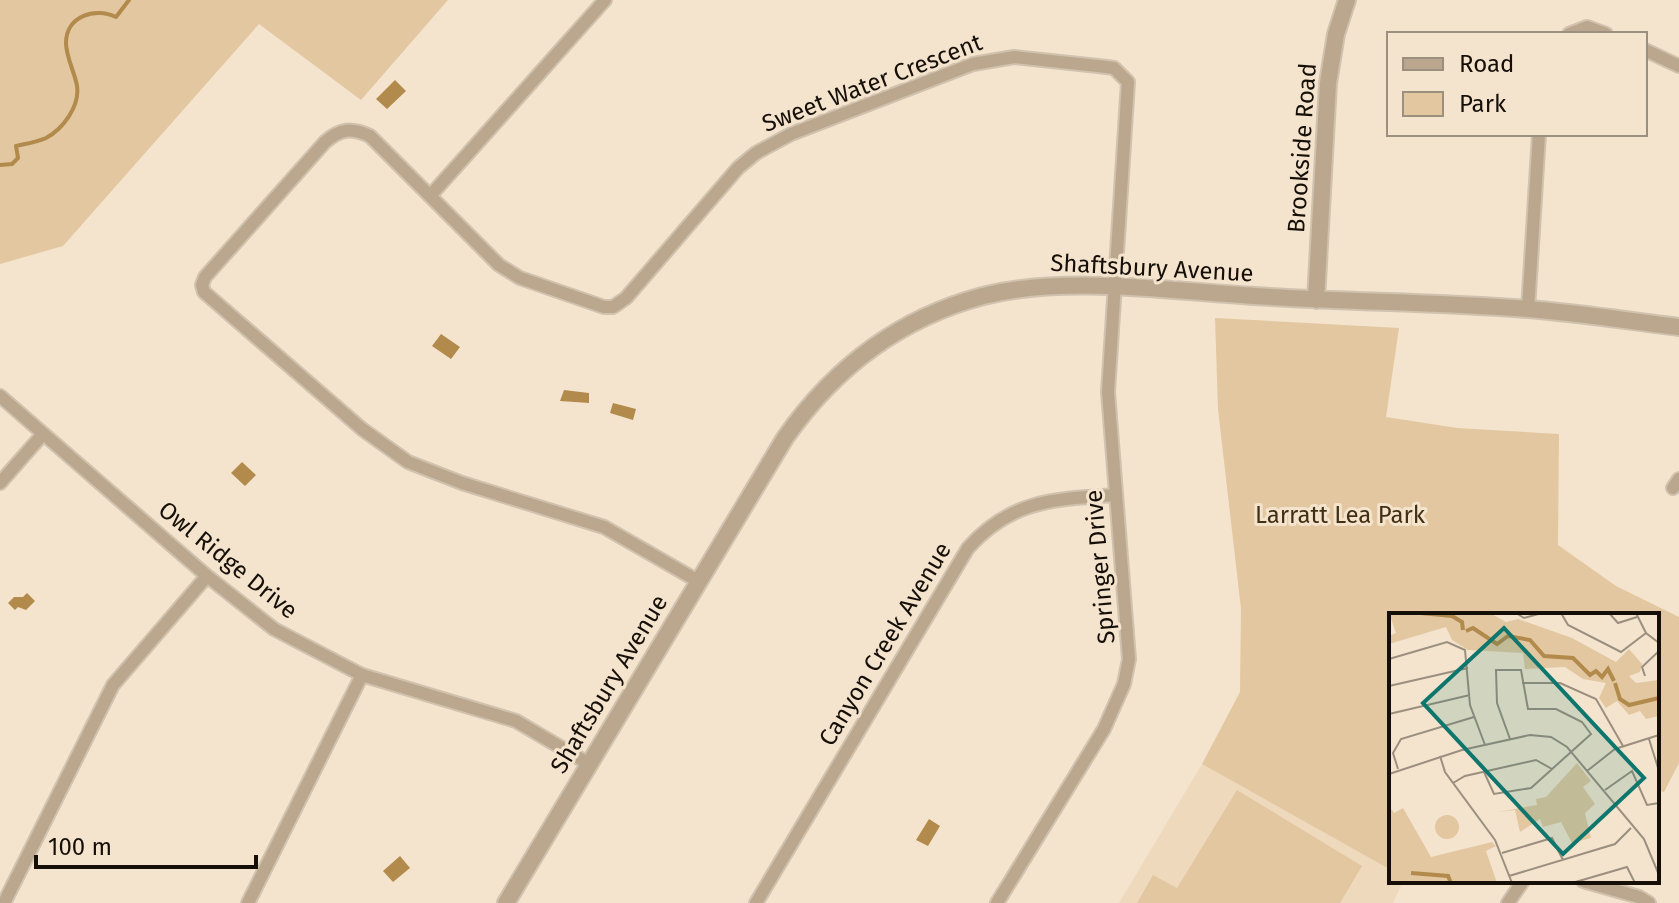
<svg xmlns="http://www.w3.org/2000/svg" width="1679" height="903" font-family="'Fira Sans',sans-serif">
	<rect width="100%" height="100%" fill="#f4e4ce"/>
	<path fill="#eed9bc" d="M1202,764l189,106v11h12l-10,22h-274z"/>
	<path fill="#e2c7a0" d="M0,0h448l-87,100 -102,-76 -196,222 -63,18z
		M1215,318l184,10 -13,89 71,11 102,6 -1,111 58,41 63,31v146l-15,29 -7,-2v-175h-266v255l-189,-106 38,-72 1,-83 -23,-200z
		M1237,790l125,76 -22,37h-203l16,-28 24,13z"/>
	<path fill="#b28a4c" d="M395,80l11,11 -19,18 -11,-10z
		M441,334l19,13 -9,12 -19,-13z
		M564,390l25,3v10l-29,-2z
		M613,403l23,6 -3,11 -23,-7z
		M242,462l14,13 -11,11 -14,-13z
		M27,593l8,8 -9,9 -8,-3 -3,3 -7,-7 6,-6h9z
		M929,819l11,7 -12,20 -12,-6z
		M400,856l10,12 -17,14 -10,-11z"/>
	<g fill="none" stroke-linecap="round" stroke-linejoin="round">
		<path stroke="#b28a4c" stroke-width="4" d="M0,165l12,-1 6,-6 -2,-12c9,-2 21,-4 30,-8 17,-9 34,-32 31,-52 -2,-13 -11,-29 -11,-43 0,-27 29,-36 50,-26l13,-17"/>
		<g stroke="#d0c2ae" stroke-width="16">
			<path id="minor" d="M1569,34l18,-7 19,7
				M1645,50l34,16
				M430,196l175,-196
				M1528,309l11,-175
				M0,396l207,180 67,53 88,46 154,46 73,43
				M0,483l43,-49
				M1673,488l6,-9
				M698,581l-94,-54 -142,-44 -54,-21 -46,-33 -158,-137 -2,-7 3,-8 120,-135c15,-13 26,-15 45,-6l129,129 21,13 84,29h9l13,-9 112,-130 18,-15 35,-19 182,-70 41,-7 84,9 16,2 14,14 -20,310 21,267 -5,25 -20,45 -107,174
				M1583,881l56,16 10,6
				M4,903l109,-218 94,-109
				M248,903l114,-228
				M756,903l212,-355c43,-48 86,-49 147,-53
				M1508,903l15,-22"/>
		</g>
		<g stroke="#d0c2ae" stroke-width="20">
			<path id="tertiary" d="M1316,300l12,-217 8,-49 11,-34
				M506,903l279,-465c49,-70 115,-120 198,-142 81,-21 187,-5 272,0 91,6 182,6 273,13 51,4 101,12 151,18"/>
		</g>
		<use href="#minor" stroke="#baa78d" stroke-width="12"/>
		<use href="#tertiary" stroke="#baa78d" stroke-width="16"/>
	</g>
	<g text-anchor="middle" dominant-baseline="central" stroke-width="6" stroke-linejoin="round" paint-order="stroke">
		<g font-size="24" fill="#150f08" stroke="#f4e4ce">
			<text transform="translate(872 83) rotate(-21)">Sweet Water Crescent</text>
			<text transform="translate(1302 148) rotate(-86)">Brookside Road</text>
			<text transform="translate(1152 268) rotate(3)">Shaftsbury Avenue</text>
			<text transform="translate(228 560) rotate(39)">Owl Ridge Drive</text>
			<text transform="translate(1100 567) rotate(-95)">Springer Drive</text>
			<text transform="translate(885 644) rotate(-59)">Canyon Creek Avenue</text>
			<text transform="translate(609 684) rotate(-59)">Shaftsbury Avenue</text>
		</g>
		<g font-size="24" fill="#423014" stroke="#f4e4ce">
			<text x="1340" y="515">Larratt Lea Park</text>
		</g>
	</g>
	<g transform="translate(1389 613)">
		<rect width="270" height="270" fill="#f4e4ce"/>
		<path d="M0,0h101l16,9 12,-3 54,19 44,24 13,-13 13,15 -2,8 -11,4 7,7 23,-3v36l-13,3 -6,-8 -11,4 -12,-14 -11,7 -7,-10 7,-15 -23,-4 -18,-12 -40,2 -2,-16 -55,-3 -16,-10 -6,-13 -57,17v-8l7,-3zM188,150l14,18 -8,6 12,17 -10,9 6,25 -19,5 -11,-21 -18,5 -3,-8 -20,13 -5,-22 -17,2 39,-7 -1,-6 10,-2zM0,193l5,7 9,-5 28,49 61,-15 4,4 -10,5 11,32h-108zM46 214a12 12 0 1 1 24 0a12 12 0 1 1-24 0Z" fill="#e2c7a0"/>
		<path fill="none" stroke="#b28a4c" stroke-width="4" d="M32,0l31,3 10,6 1,8M77,18l7,-3 24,16 11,-8 22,4 14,16 29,2 17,17 6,-4 6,6 6,-8 6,12M226,70l5,16 9,6 30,-7M22,260l37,3 3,7"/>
		<path fill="none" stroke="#9b8f7f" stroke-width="2" d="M127,0l8,5 18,-5M172,0l7,12 53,27 25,-19M220,0l9,10 19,-6M247,0l10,20 13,10M0,46l58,-17 18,8 5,55 15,40M256,63l-3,-9 17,-16M133,70h38l36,16 27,47M0,73l79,-18M0,101l81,-19M260,126l10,32M51,143l5,16 50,68 17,43M9,156l-5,-16 8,-14 73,-22M198,158l28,-22 44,-14M95,159l10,22 37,-6 60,-54 -9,-12 -26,-13h-28l-7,-39h-25l1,33 13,36M0,161l73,-24 68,-15 21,2 16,10 77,92 15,36M64,170l12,-7 71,-16 16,9M216,177l27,-19 15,34 12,-2M113,240l50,-15 11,22M120,263l106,-32 16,-16M183,270l55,-16 8,16"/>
		<path fill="#0f766e" fill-opacity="0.15" stroke="#0f766e" stroke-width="4" d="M115,15l140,150 -81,76 -140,-151z"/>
		<rect width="270" height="270" fill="none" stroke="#150f08" stroke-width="4"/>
	</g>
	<rect x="1387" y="32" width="260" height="104" fill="#f4e4ce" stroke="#9b8f7f" stroke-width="2"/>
	<rect x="1403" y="58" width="40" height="12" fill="#baa78d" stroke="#9b8f7f" stroke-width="2"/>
	<text x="1459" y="72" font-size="24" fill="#150f08">Road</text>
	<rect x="1403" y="92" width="40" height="24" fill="#e2c7a0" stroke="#9b8f7f" stroke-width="2"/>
	<text x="1459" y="112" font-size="24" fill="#150f08">Park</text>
	<path d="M36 855v12h220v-12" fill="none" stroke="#150f08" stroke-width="4"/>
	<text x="48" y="855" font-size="24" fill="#150f08" stroke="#f4e4ce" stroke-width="6" paint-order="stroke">100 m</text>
</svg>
